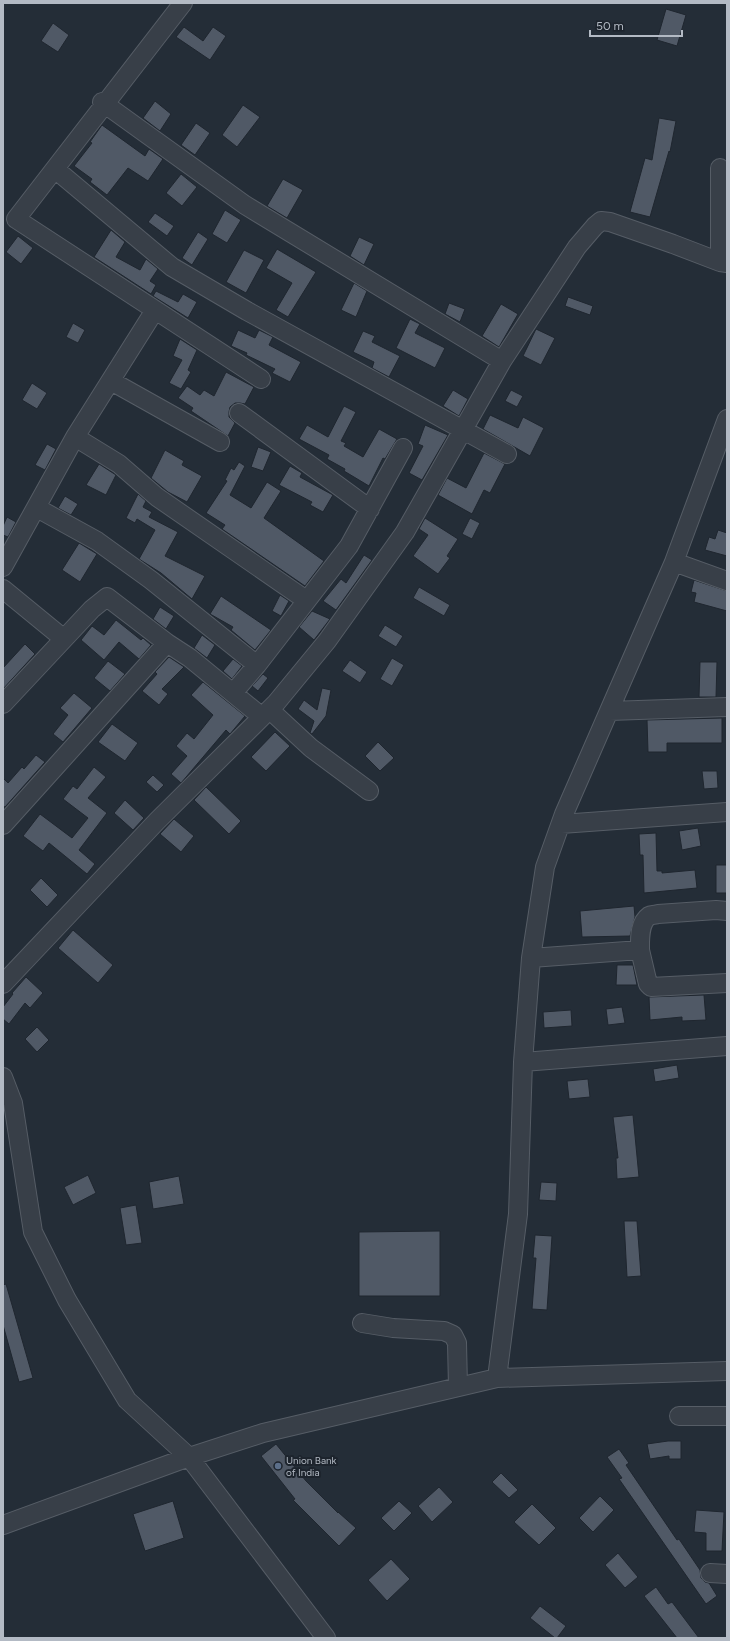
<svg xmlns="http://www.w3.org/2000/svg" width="730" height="1641" font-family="Figtree,sans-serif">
	<rect width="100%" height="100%" fill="#242d37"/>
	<path fill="#505966" stroke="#1f262f" d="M666,9l20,6 -9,31 -20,-6z
		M53,23l16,12 -11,17 -17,-11z
		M184,27l19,14 10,-14 13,9 -16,24 -34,-23z
		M155,101l16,13 -11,17 -17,-13z
		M243,105l17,12 -23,30 -15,-12z
		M659,118l17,3 -6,31 -1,-1 -19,66 -20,-5 15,-54 7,2z
		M196,123l14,10 -15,22 -14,-10z
		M102,125l43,31 4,-7 14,10 -15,22 -20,-13 -21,27 -17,-13 2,-3 -18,-13 18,-23 -2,-1z
		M181,174l16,13 -15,19 -16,-13z
		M283,179l20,11 -16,28 -20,-12z
		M225,210l16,10 -14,23 -15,-9z
		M155,213l19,13 -7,10 -19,-14z
		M111,230l14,12 -9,15 24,13 6,-11 12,10 -8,12 6,4 -5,9 -57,-37z
		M198,232l10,7 -16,26 -10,-7z
		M18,236l15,12 -12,16 -15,-12z
		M359,237l15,7 -10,21 -14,-9z
		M277,249l39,23 -28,45 -12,-7 16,-27 -26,-15z
		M244,250l20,10 -18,33 -20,-11z
		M354,283l13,8 -11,26 -15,-7z
		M156,291l22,11 5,-8 14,8 -9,16 -35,-22z
		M568,297l25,9 -3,9 -25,-9z
		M449,303l16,6 -5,13 -15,-8z
		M501,304l17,10 -19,33 -17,-11z
		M410,319l10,5 -5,9 30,15 -10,20 -39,-20z
		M73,323l12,7 -7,13 -12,-6z
		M536,329l19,9 -14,27 -18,-9z
		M238,330l17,8 4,-8 14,7 -4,8 32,17 -11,20 -18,-9 3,-4 -29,-14 1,-2 -16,-7z
		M363,331l12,5 -3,6 28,14 -11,21 -17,-9 2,-6 -21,-10z
		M180,339l17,11 -9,20 3,2 -10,17 -12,-6 13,-23 -9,-4z
		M226,372l28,15 -9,17 -5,-1h-5l-5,4 -1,5v5l6,6 -7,13 -37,-25 2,-3 -15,-10 9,-12 13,9 4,-5 10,6z
		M32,383l15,10 -10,16 -15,-9z
		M453,390l15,9 -9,17 -16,-10z
		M511,390l12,6 -6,11 -12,-6z
		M344,406l12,6 -15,29 5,2 -2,3 19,11 16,-28 18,10 -12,20 -2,-1 -14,28 -25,-15 1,-2 -18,-10 2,-4 -30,-16 8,-14 21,12z
		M490,415l28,13 5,-11 21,11 -14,28 -47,-27z
		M425,425l23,10 -26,45 -13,-7 14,-27 -5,-2z
		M47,444l9,5 -11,21 -10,-5z
		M258,447l13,5 -8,19 -12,-4z
		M165,450l19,11 -2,4 20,11 -15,26 -19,-10 -17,-14z
		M484,453l21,11 -15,29 -6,-3 -12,24 -34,-19 9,-17 19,10z
		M239,462l6,4 -15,29 21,13 16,-26 14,9 -17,27 60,43 -19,25 -83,-57 3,-4 -19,-12 21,-32 -2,-1 6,-12 3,2z
		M99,464l17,11 -10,20 -20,-10z
		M290,466l12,7 -2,4 33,18 -10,17 -13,-7 2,-3 -33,-17z
		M138,494l8,7 -3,6 9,5 -3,5 29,15 -13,24 40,20 -13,23 -31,-26 -22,-14 16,-29 -18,-11 -2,4 -9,-5z
		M65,496l13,8 -7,11 -13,-7z
		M7,517l9,5 -8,15 -5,-2v-9z
		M425,518l33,21 -11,17 3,2 -12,16 -25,-18 15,-21 -9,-6z
		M470,518l10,5 -8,16 -10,-5z
		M718,530l9,3v23l-22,-6 4,-13 6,2z
		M79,543l18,11 -17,28 -18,-12z
		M364,555l8,5 -36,50 -13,-9 18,-22 5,4z
		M694,580l33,11v20l-33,-9 2,-9 -5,-1z
		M419,587l31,18 -6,11 -31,-18z
		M280,595l9,6 -8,15 -9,-5z
		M221,596l50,34 -16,20 -24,-20 2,-3 -23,-13z
		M160,607l14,9 -8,13 -13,-10z
		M312,611l18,8 -16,21 -15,-13z
		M116,620l25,20 2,-2 8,7 -12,14 -20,-17 -15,18 -23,-20 11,-14 12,9z
		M385,625l18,11 -7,11 -18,-11z
		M202,635l13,10 -8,13 -13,-10z
		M25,644l10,10 -32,35v-21z
		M169,657l15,10 -22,22 6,5 -9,11 -17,-14 15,-17 -2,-2z
		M392,658l12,7 -12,21 -12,-7z
		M233,659l9,7 -10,13 -9,-8z
		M350,660l17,12 -7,11 -18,-12z
		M108,661l17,13 -15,17 -16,-13z
		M700,662h17l-1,35h-17z
		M263,674l5,4 -10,13 -6,-5z
		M203,682l42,34 -15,18 -4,-4 -45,53 -10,-9 16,-18 -11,-10 11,-13 7,6 19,-24 -22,-20z
		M322,688l9,2 -5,26 -14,18 -2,-1 4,-12 -16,-12 6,-9 13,10z
		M74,693l18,15 -29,34 -10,-8 15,-19 -8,-7z
		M722,718v25h-55v9h-19l-1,-32z
		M112,724l26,19 -13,18 -27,-19z
		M275,732l15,14 -24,25 -15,-14z
		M378,742l16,16 -14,13 -15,-15z
		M36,755l9,7 -40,45 -2,-1v-28l5,5 14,-16 2,2z
		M94,767l12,10 -18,21 19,15 -28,37 16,14 -8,10 -38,-31 -6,8 -20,-15 17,-22 32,24 16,-20 -25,-19 10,-13 4,3z
		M702,771h15l1,17 -14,1z
		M153,775l11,10 -7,7 -11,-10z
		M206,787l35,34 -12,13 -35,-34z
		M125,800l19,18 -11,12 -19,-17z
		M174,819l20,17 -13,16 -21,-18z
		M698,828l3,18 -19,4 -3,-19z
		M656,833l1,38h5v2l33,-3 2,18 -53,5 -1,-38h-3l-1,-21z
		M716,865h11v28h-11z
		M41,878l17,17 -11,12 -17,-17z
		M634,906l1,11 -5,19 -48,1 -2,-26z
		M73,930l40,35 -15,18 -40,-35z
		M617,965h16l4,20h-21z
		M26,977l17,16 -13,15 -5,-5 -16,21 -6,-5v-12l10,-13 -1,-1z
		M704,995l2,25 -24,1v-4l-32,3 -1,-23z
		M622,1007l3,16 -17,2 -2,-16z
		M571,1010l1,16 -28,2 -1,-16z
		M37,1027l12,13 -12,12 -12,-13z
		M677,1065l2,13 -24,4 -2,-13z
		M588,1079l2,18 -21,2 -2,-18z
		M633,1115l6,62 -22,2 -1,-21h2l-5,-41z
		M88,1175l8,18 -23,12 -9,-18z
		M179,1176l5,28 -31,5 -4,-27z
		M541,1182l16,1 -1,18 -17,-1z
		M136,1205l6,38 -16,2 -6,-37z
		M624,1221h13l4,55 -14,1z
		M440,1231v65h-81v-64z
		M535,1235l17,1 -5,74 -15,-1 4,-51h-3z
		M6,1284l27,94 -14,4 -16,-57v-40z
		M668,1441h13v18h-12v-3l-19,3 -3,-15z
		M276,1444l30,37 32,32v-1l18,16 -17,18 -46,-46 2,-1 -34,-43z
		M619,1449l10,14 -3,2 51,75 2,-1 21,31 1,8 4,4 4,1 8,13 -11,8 -87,-125 3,-1 -15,-21z
		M501,1473l17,17 -9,8 -17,-16z
		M439,1487l14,15 -21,20 -14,-16z
		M600,1496l14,14 -21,22 -14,-14z
		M173,1501l11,37 -39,13 -12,-37z
		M399,1501l13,12 -18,18 -13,-13z
		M532,1504l24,24 -17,17 -25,-23z
		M696,1510l28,2 -2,39h-16v-18l-12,-1z
		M618,1553l20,24 -13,11 -20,-23z
		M391,1559l19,20 -23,22 -19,-21z
		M656,1587l12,17 4,-2 27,36h-22l-33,-42z
		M540,1606l26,20 -9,12h-2l-25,-20z"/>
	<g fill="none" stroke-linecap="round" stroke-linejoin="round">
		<g stroke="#565d66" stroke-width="20">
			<path id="minor" d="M183,3l-167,216 245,160
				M102,102l143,103 257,156
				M720,168v94
				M55,169l117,98 75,44 260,143
				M111,381l109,61
				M239,413l131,96
				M75,437l44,27 38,33 149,103
				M37,508l60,33 54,39 106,85
				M674,562l53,19
				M3,567l72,-130 80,-127
				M3,589l61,50
				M233,693l24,-28 92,-119 54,-98
				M3,704l89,-95 15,-12 60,46 23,15 72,59
				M270,710l41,38 58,43
				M609,711l118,-4
				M561,824l166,-12
				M3,825l164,-182
				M640,950l8,34 3,3 76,-4
				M531,958l109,-8c0,-11 -1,-27 9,-34 2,-1 6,-1 9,-2l58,-4 11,1
				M3,984l154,-163 119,-118 51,-62 78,-109 97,-171 75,-114 18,-21 6,-5 9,1 63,22 47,18 7,1
				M523,1062l204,-16
				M3,1077l10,26 20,129 34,68 60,100 62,57 137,181
				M362,1323l31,5 51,3 9,4 4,8 1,44
				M497,1378l21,-164 5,-152 8,-104 14,-91 19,-53 110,-252 53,-143
				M679,1416h48
				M3,1525l186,-68 74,-24 234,-55 230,-7
				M710,1573l17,1"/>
		</g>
		<use href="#minor" stroke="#383f48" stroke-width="18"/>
	</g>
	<circle fill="#5c6f8a" stroke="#1d242d" stroke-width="1.5" cx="278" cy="1466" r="4"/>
	<g text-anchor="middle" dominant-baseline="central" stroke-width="4" stroke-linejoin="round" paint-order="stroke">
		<g font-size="10" fill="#b3bac4" stroke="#1d242d" text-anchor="start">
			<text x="286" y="1460">Union Bank<tspan x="286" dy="12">of India</tspan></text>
		</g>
	</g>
	<rect width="730" height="1641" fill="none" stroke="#b3bac4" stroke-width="8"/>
	<path d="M590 30v6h92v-6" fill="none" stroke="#b3bac4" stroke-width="2"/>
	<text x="596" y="30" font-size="12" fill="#b3bac4" stroke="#1d242d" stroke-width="3" paint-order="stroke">50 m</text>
</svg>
